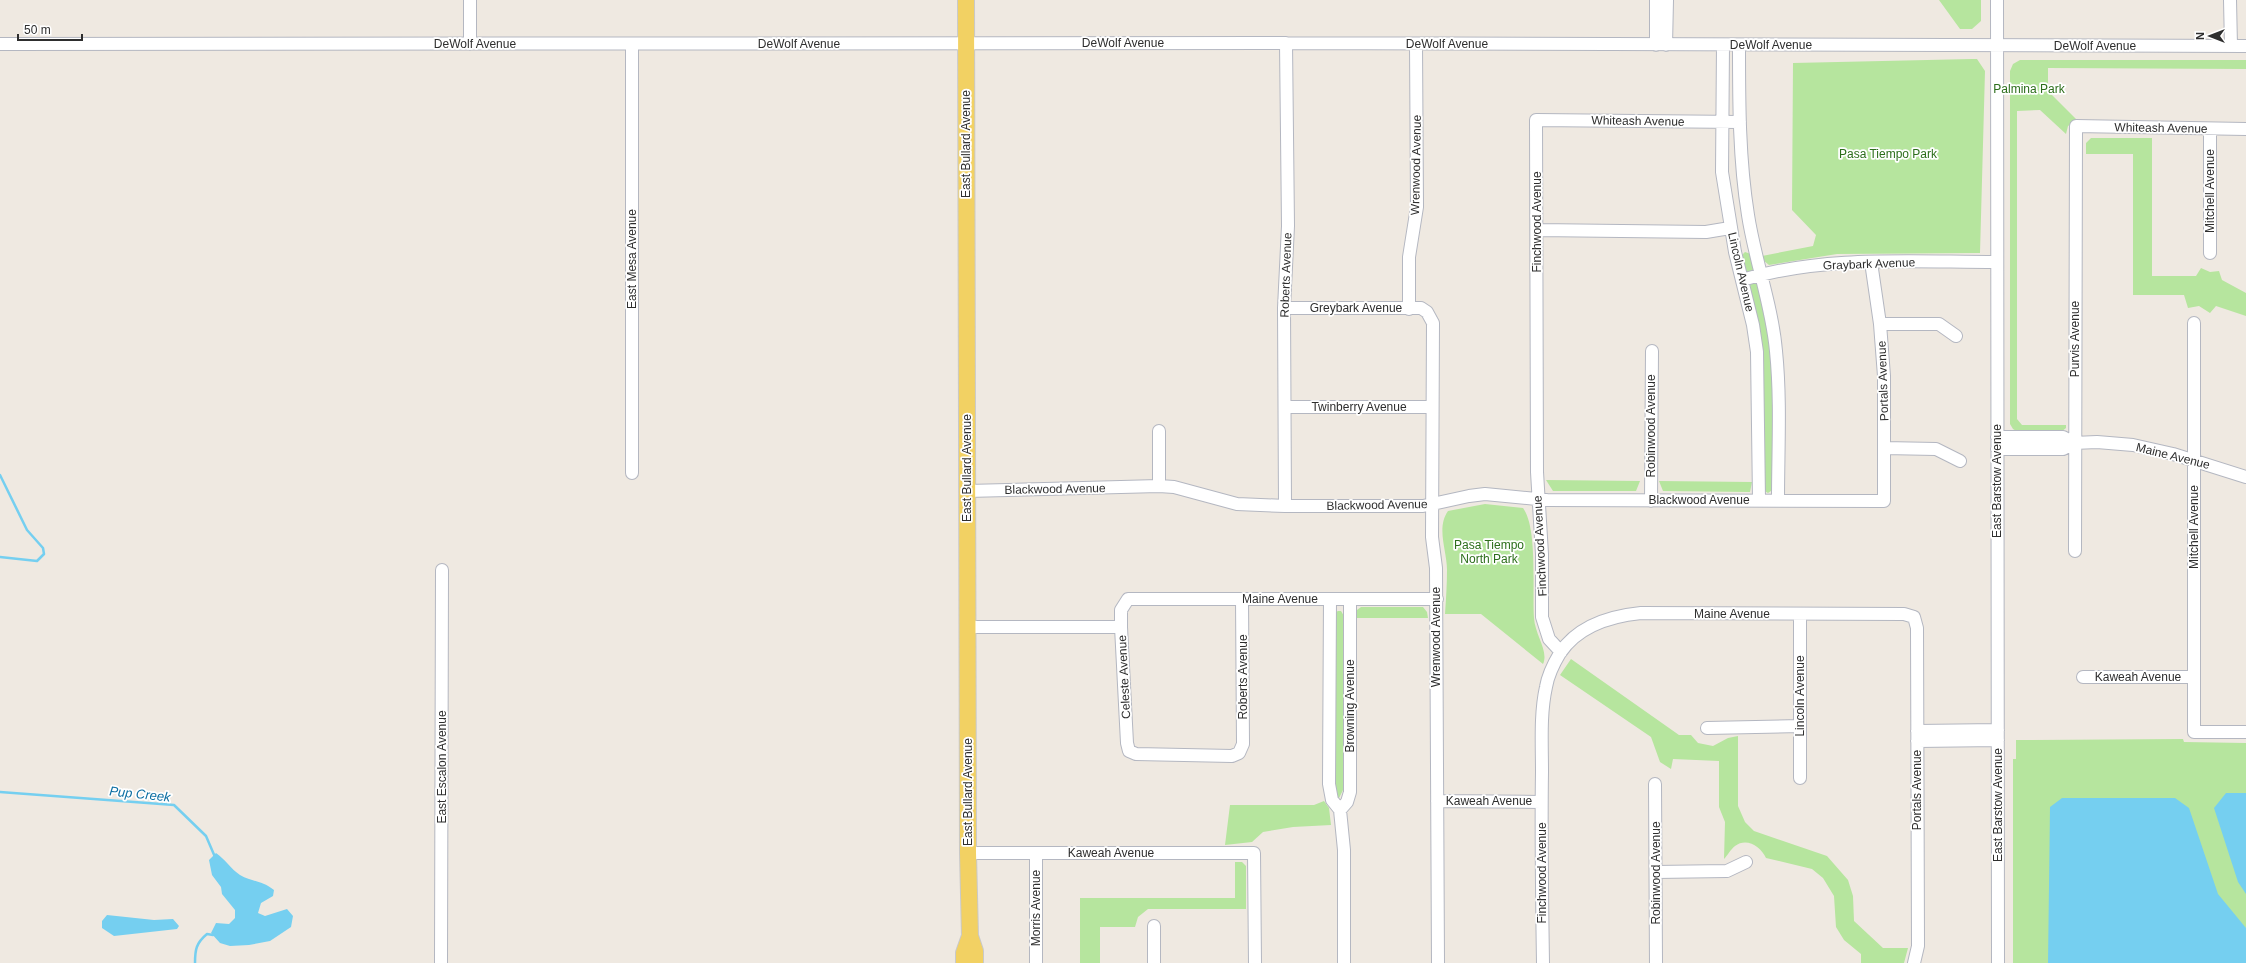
<svg xmlns="http://www.w3.org/2000/svg" width="2246" height="963" font-family="Arial,sans-serif">
	<rect width="100%" height="100%" fill="#efe9e1"/>
	<path fill="#b6e59e" d="M1939,0h42v21l-9,8h-12z
		M1972,59h5l8,12 -5,182 -143,1 -68,11 -6,-5 -1,-4 51,-10 3,-11 -24,-25 1,-147z
		M2020,60h226v9l-198,-1v23l29,29 -9,6 -2,8 -26,-24 -23,1v308l5,6h44v3l-5,4h-43l-5,-3 -3,-5v-353l3,-7z
		M2091,138h61v138h44l5,-8 9,4 9,-1 3,9 24,13v23l-30,-10 -6,7 -11,-7 -11,2 -4,-13h-51v-141h-47v-11z
		M1745,252l6,2 17,71 5,44 1,120 -6,4 -5,-3v-106l-22,-128z
		M1546,480l94,1 -4,10h-83z
		M1659,481l93,1 -2,10 -87,-1z
		M1485,504l38,4c15,20 9,84 11,110 1,17 15,33 9,46l-62,-50h-36c1,-15 2,-30 2,-44 0,-19 -11,-42 1,-59z
		M1361,607h62l4,5 1,6h-73l2,-8z
		M1338,611h3l3,5 1,164 -2,10 -5,10 -3,-9 -1,-178z
		M1571,659l108,76h12l7,8 15,3 15,-8 10,-2v70l7,16 9,9 73,25 21,24 5,16 1,25 29,27h25l-4,15h-43v-9l-17,-14 -8,-13 -2,-31 -11,-18 -11,-9 -46,-11c-5,-11 -19,-21 -31,-12 -5,4 -7,9 -11,13l1,-37 -6,-15v-46l-46,-2 -2,10 -11,-7 -9,-25 -91,-62z
		M2183,739l1,3 62,1v220h-233v-204h3v-19z
		M1324,801l5,7 2,17 -38,2 -30,5 -11,10 -27,3 5,-40h84z
		M1235,862h7l4,4v43h-98l-10,8 -3,10h-35v36h-20v-65h155z"/>
	<path fill="#75cff0" d="M2226,793h20v101l-8,-12 -24,-74z
		M2062,798h113l14,10 29,86 28,34v35h-198l2,-156z
		M216,853c9,6 15,16 24,22 12,7 21,5 34,15l-1,6 -12,7 -3,10 7,3 22,-7 6,7 -2,11 -21,14 -21,4 -19,1 -10,-3 -9,-10 5,-10 13,1 6,-6v-8l-13,-16 -1,-7 -9,-12 -3,-15z
		M107,915l47,5 19,-1 6,7 -2,3 -63,7 -12,-8v-7z"/>
	<g fill="none" stroke-linecap="round" stroke-linejoin="round">
		<path stroke="#75cff0" stroke-width="2.5" d="M0,475l27,55 16,18 1,6 -7,7 -37,-4
			M0,792l174,13 32,31 9,21
			M195,963c0,-13 1,-20 12,-29l6,1"/>
		<g stroke="#b4b7c1" stroke-width="14">
			<path id="minor" d="M1997,0l1,963
				M2230,0l1,46
				M0,44l1286,-1 960,3
				M470,44v-44
				M632,44v429
				M1656,45v-45
				M1666,45l1,-45
				M1723,45l-1,127 13,80 18,73 4,27 2,148
				M1739,45c0,57 0,114 9,170 7,46 24,90 28,136 5,49 2,99 2,149
				M2210,130v123
				M1537,230l169,2 24,-4
				M1742,280c82,-25 170,-18 254,-18
				M1284,308h137l6,4 6,11 -1,214 4,31 2,395
				M1409,309v-52l8,-50 -1,-163
				M2194,323v409h52
				M1880,324h59l17,12
				M1285,407h147
				M1159,431v55
				M1997,437h66l11,6
				M1884,448l52,1 24,12
				M1997,449h66l11,-6 23,-1 36,3 40,9 73,23
				M967,491l192,-5 15,1 63,17 48,2h138l46,-10 16,-2 62,6 337,1v-125l-4,-52 -9,-62
				M1651,501l1,-150
				M1285,506l-1,-198 4,-82 -2,-183
				M2075,551l1,-425 170,3
				M1242,599l1,145 -4,9 -7,3 -96,-2 -7,-3 -2,-8 -6,-116v-17l7,-11h309
				M1330,599l-1,185 3,16 8,10 4,40v113
				M1800,614v164
				M967,627h154
				M1561,652l-12,-13 -7,-22v-63l-5,-82 -1,-352 204,2
				M2083,677h111
				M1707,728l93,-2
				M1917,731l81,-1
				M1917,741l81,-1
				M1655,784l1,179
				M1437,801l104,1
				M1340,810l7,-8 3,-10v-193
				M968,853h286l1,110
				M1656,872l71,-1 19,-9
				M441,963l1,-393
				M1036,963v-109
				M1154,963v-37
				M1543,963c-1,-64 -2,-128 -1,-191 0,-28 -2,-58 4,-85 2,-12 8,-24 14,-34 18,-27 51,-37 81,-40l263,1 10,3 3,11 1,318 -4,17"/>
		</g>
		<g stroke="#c9c9c9" stroke-width="18">
			<path id="major" d="M966,0l2,853 2,83 5,15v12
				M964,963v-10l6,-17"/>
		</g>
		<use href="#minor" stroke="#fff" stroke-width="12"/>
		<use href="#major" stroke="#f2d163" stroke-width="16"/>
	</g>
	<g text-anchor="middle" dominant-baseline="central" stroke-width="3.5" stroke-linejoin="round" paint-order="stroke">
		<g font-size="12" fill="#2e2e2e" stroke="#fff">
			<text x="1123" y="43">DeWolf Avenue</text>
			<text x="475" y="44">DeWolf Avenue</text>
			<text x="799" y="44">DeWolf Avenue</text>
			<text x="1447" y="44">DeWolf Avenue</text>
			<text x="1771" y="45">DeWolf Avenue</text>
			<text x="2095" y="46">DeWolf Avenue</text>
			<text transform="translate(1638 121) rotate(1)">Whiteash Avenue</text>
			<text transform="translate(2161 128) rotate(1)">Whiteash Avenue</text>
			<text transform="translate(966 144) rotate(-90)">East Bullard Avenue</text>
			<text transform="translate(1416 165) rotate(-89)">Wrenwood Avenue</text>
			<text transform="translate(2210 191) rotate(-90)">Mitchell Avenue</text>
			<text transform="translate(1537 222) rotate(-90)">Finchwood Avenue</text>
			<text transform="translate(632 259) rotate(-90)">East Mesa Avenue</text>
			<text transform="translate(1869 264) rotate(-2)">Graybark Avenue</text>
			<text transform="translate(1741 272) rotate(77)">Lincoln Avenue</text>
			<text transform="translate(1286 275) rotate(-88)">Roberts Avenue</text>
			<text x="1356" y="308">Greybark Avenue</text>
			<text transform="translate(2075 339) rotate(-90)">Purvis Avenue</text>
			<text transform="translate(1883 381) rotate(-92)">Portals Avenue</text>
			<text x="1359" y="407">Twinberry Avenue</text>
			<text transform="translate(1651 426) rotate(-90)">Robinwood Avenue</text>
			<text transform="translate(2173 456) rotate(14)">Maine Avenue</text>
			<text transform="translate(967 468) rotate(-90)">East Bullard Avenue</text>
			<text transform="translate(1997 481) rotate(-90)">East Barstow Avenue</text>
			<text transform="translate(1055 489) rotate(-1)">Blackwood Avenue</text>
			<text x="1699" y="500">Blackwood Avenue</text>
			<text transform="translate(1377 505) rotate(-1)">Blackwood Avenue</text>
			<text transform="translate(2194 527) rotate(-90)">Mitchell Avenue</text>
			<text transform="translate(1540 546) rotate(-93)">Finchwood Avenue</text>
			<text x="1280" y="599">Maine Avenue</text>
			<text x="1732" y="614">Maine Avenue</text>
			<text transform="translate(1436 637) rotate(-90)">Wrenwood Avenue</text>
			<text transform="translate(1124 677) rotate(-93)">Celeste Avenue</text>
			<text transform="translate(1243 677) rotate(-90)">Roberts Avenue</text>
			<text x="2138" y="677">Kaweah Avenue</text>
			<text transform="translate(1800 696) rotate(-90)">Lincoln Avenue</text>
			<text transform="translate(1350 706) rotate(-90)">Browning Avenue</text>
			<text transform="translate(442 767) rotate(-90)">East Escalon Avenue</text>
			<text transform="translate(1917 790) rotate(-90)">Portals Avenue</text>
			<text transform="translate(968 792) rotate(-90)">East Bullard Avenue</text>
			<text x="1489" y="801">Kaweah Avenue</text>
			<text transform="translate(1998 805) rotate(-90)">East Barstow Avenue</text>
			<text x="1111" y="853">Kaweah Avenue</text>
			<text transform="translate(1542 873) rotate(-90)">Finchwood Avenue</text>
			<text transform="translate(1656 873) rotate(-90)">Robinwood Avenue</text>
			<text transform="translate(1036 908) rotate(-90)">Morris Avenue</text>
		</g>
		<g font-size="12" fill="#2c6e1b" stroke="#fff">
			<text x="2029" y="89">Palmina Park</text>
			<text x="1888" y="154">Pasa Tiempo Park</text>
			<text x="1489" y="545">Pasa Tiempo<tspan x="1489" dy="14">North Park</tspan></text>
		</g>
		<g font-size="13" font-style="italic" fill="#0d6fa3" stroke="#fff">
			<text transform="translate(140 794) rotate(6)">Pup Creek</text>
		</g>
	</g>
	<g transform="translate(2210 36) rotate(270)" stroke="#ffffff" stroke-width="3" paint-order="stroke">
	<path d="M0-3L7 15L0 10L-7 15Z" fill="#2e2e2e"/>
	<text y="-6" font-size="11" font-weight="bold" text-anchor="middle" fill="#2e2e2e">N</text>
	</g>
	<path d="M18 34v6h64v-6" fill="none" stroke="#2e2e2e" stroke-width="2"/>
	<text x="24" y="34" font-size="12" fill="#2e2e2e" stroke="#ffffff" stroke-width="3" paint-order="stroke">50 m</text>
</svg>
